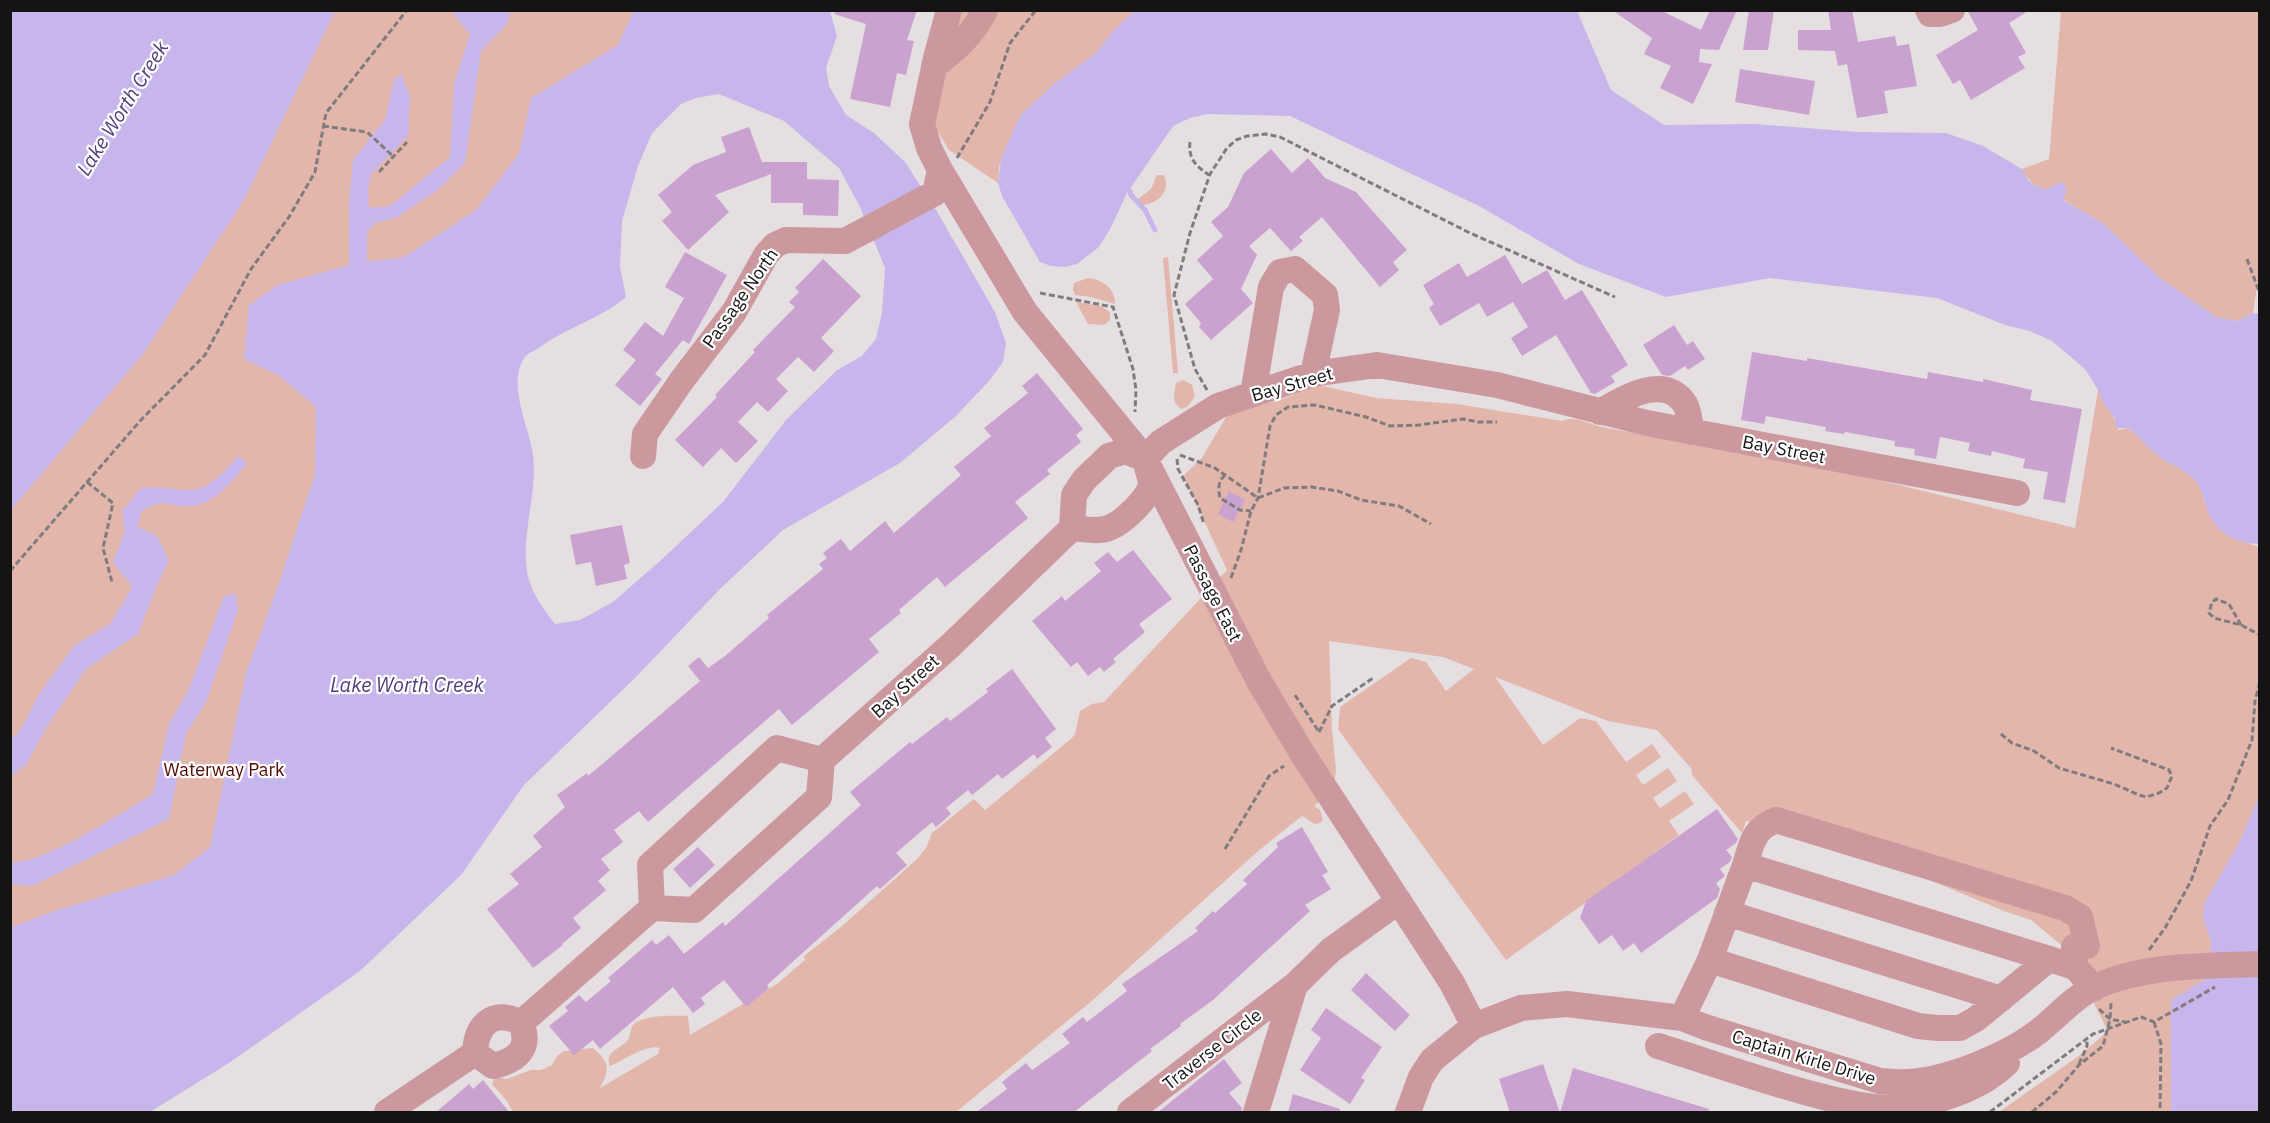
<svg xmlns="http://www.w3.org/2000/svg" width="2270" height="1123" font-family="'IBM Plex Sans',sans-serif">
	<rect width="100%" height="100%" fill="#e5dfe2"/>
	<path fill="#e2b6ab" d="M323,11h327l-237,280 29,574 -431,247 -1,-626z
		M957,11h178l-22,20 -17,22 -42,31 -34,32 -21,50 -1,17 -49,-33 -22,-36z
		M2061,11h198l1,256 -7,46 -16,8 -21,-4 -56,-39 -56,-54 -42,-25 4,-6v-7l-6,-4 -14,8c-13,-4 -18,-10 -24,-21l27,-10z
		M1157,175h7c8,18 -9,31 -26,30l-1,-5 14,-11z
		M1168,257l10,116h-5l-10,-115z
		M1088,278c15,2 27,10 27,26l-24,-7 -16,-2 -2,-5 1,-7z
		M1076,302l25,4 9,6v8l-6,5 -16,-1z
		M1183,380l9,5 3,11 -7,10 -6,3c-11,-5 -8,-16 -6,-26z
		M1318,385l58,13 81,6 105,17c13,-6 27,3 40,6l248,46 225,55 23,-138c4,10 9,17 15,26 3,4 3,9 6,14l9,-2 16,12 8,11 35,22 8,7 6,9 3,12 27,36 28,10v249l-18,43 -38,77 8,26 -1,35 -39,23v112h-172l81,-57 28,-24 -42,-82 -35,-29 -27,-9 -228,-95 -19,7 -11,-2 -4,12 -50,-58 -1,-7 -34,-38 -49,-9 -113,-44 48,68 37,-27 16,3 30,41 26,-18 9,13 -25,18 7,10 25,-17 9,13 -24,17 7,10 25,-17 9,13 -25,17 10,14 -173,125 -168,-231 2,-22 71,-49 15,4 20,29 28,-22 -31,-12 -114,-16 3,88 4,42 -3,19 -19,16 6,4 3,10 -3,3 -5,1 -13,-8 -45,36 -164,148 -137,112h-443l-6,-11 -15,-17 3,-7 12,2 24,-9h10l11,-5 5,-9 7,-5 29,-3c18,15 16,23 7,40l58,-34 2,-6c-12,-5 -38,13 -50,18 -6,-14 8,-16 16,-24 5,-4 3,-11 7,-17 9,-11 42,-9 55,-9l2,19 87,-51 28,-24 -1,-4 37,-29 76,-68 9,-11 6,-15 42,-34 11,11 87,-72 3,-4 5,-23 12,-7 12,-2 123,-132 -44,-94 19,-18 27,-46 49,-11z"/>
	<path fill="#c6b6ec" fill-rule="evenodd" d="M11,10l324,1 -91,189 -101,154 -132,156z
		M454,11h56l-2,12 -27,28 -16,112 -25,25 -44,30 -21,5 -8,10v29l37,-5 72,-47 43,-56 12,-56 87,-53 16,-34h196l7,25 -11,32 3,18 17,29 28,18 31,29 34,53 56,97 11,31 -3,19 -14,19 -33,35 -56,47 -117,67 -63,59 -85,89 -111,107 -63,90 -101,96 -131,92 -79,49h-139v-185l46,-17 117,-35 36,-28 36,-174 33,-90 36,-109 1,-67 -38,-32 -34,-16 5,-54 29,-20 71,-20v-63l4,-42 32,-40 9,-40 7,-6 9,22 -2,40 -37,38 -3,16 1,18 21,-2 60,-49 4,-73 16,-50 -15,-18zM719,94l65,27 55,47 21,39 25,61 -3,44 -6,27 -14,17 -25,14 -51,50 -63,82 -63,59 -47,41 -33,18 -25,4c-12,-15 -25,-34 -28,-52 -6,-40 11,-79 6,-118 -4,-27 -27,-72 -8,-97 3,-4 11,-7 15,-10 28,-20 62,-29 86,-50l-6,-30 2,-46 16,-55 14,-33 29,-29 15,-6z
		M1135,11h442l34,79 53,35 90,-1 103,8 89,1 37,13 39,23 6,11 8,6 10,4 14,-8 6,4v7l-3,7 41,24 56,54 56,39 21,4 16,-8 6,1v230c-21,0 -43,-11 -51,-32 -5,-12 -5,-23 -14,-33 -9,-9 -21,-13 -31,-20 -13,-8 -23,-21 -34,-31h-13l-1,-10 -11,-14 -6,-14 -13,-21 -33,-28 -22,-10 -25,-6 -68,-27 -167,-20 -104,19 -87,-33 -100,-58 -189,-90 -83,-2 -17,4 -17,8 -46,67 -17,36 -11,18 -22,17 -12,3 -14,-1 -11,-4 -38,-66 -4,-13 3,-24 19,-43 34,-32 42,-31 17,-22z
		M238,456l9,7c-13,17 -31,40 -55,43 -23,2 -26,-10 -50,5l-5,15 20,10 12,24 -13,27 -18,47 -53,36 -40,60 -19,35 -15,11v-37l8,-7 21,-39 34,-47 37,-23 21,-36 -19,-25 12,-31 -3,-20 19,-23c21,-3 34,3 52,2 18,-2 34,-22 45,-34z
		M236,594l2,16 -32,92 -20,32 -17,85 -137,67 -21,-2v-22c31,3 112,-50 142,-68l16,-70 20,-35 35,-93z
		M2259,796v316h-88v-112l39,-23 1,-35 -8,-26 1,-12 37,-65z"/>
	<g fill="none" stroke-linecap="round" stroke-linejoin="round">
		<path stroke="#c6b6ec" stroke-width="5" d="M1130,191l1,4 14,15 10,20"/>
	</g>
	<path fill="#caa2cf" d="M835,10h82l-10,30 7,1 -8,34 -9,-2 -7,34 -40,-8 16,-75 -32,-10z
		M1612,10h48l41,20 9,-20h27l-18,40 -19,-1 -1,13 13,2 -19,40 -33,-16 11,-22 -27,-12 8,-16z
		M1749,10h25l-6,40h-25z
		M1828,10h24l6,32 37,-6 2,10 12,-2 8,42 -33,5 4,22 -31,5 -10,-54 -9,2 -3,-15 -37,-1v-20h33z
		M1967,10h63l-21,13 17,30 -8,4 7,11 -54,32 -11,-20 -7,4 -17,-29 42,-25z
		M1740,69l75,12 -6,34 -74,-13z
		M749,127l13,35h45v17l32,1 -1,36 -35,-1v-12h-32v-29l-56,21 14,17 -41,38 -26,-29 10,-9 -14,-17 35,-30 33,-13 -5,-15z
		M1271,149l21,24 16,-15 17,20 31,14 51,58 -14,12 6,8 -19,17 -58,-70 -23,20 4,4 -12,10 -21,-23 -21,18 8,9 -16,34 12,14 -42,37 -12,-13 2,-4 -16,-19 28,-25 -16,-19 26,-24 -12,-14 17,-15 16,-34z
		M685,252l42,23 -38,69 -6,-4 -28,34 7,5 -22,27 -25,-21 21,-25 -13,-10 22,-28 18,14 21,-38 -19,-11z
		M1505,255l17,29 25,-14 18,30 17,-10 46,75 -17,11 4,6 -20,12 -4,-1 -35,-58 -34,21 -11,-18 17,-11 -15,-25 -26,15 -8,-14 -39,23 -11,-18 5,-4 -11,-19 36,-22 8,14z
		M823,259l38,37 -40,42 13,13 -20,21 -16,-15 -22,22 12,12 -20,21 -11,-10 -19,20 20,19 -22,22 -15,-15 -18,19 -28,-27 42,-43 -2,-2 40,-43 -2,-2 42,-43 -6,-5 10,-10 -4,-4z
		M1674,325l13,20 6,-4 12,18 -17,11 -3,-4 -15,10 -8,-1 -19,-30z
		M1752,352l55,9v-3l120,21 1,-7 55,10v-3l49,11 -2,10 52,9 -17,94 -22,-4 5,-27 -25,-4 2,-9 -33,-8 -1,5 -23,-5 2,-8 -30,-6 -4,22 -22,-4 1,-6 -21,-3 1,-5 -50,-9 -1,2 -19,-3 1,-4 -60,-11 -2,8 -23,-4z
		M1037,373l46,56 -7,6 5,7 -34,28 3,4 -35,28 13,16 -83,69 -8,-10 -38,33 2,3 -32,26 10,13 -87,73 -13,-16 -131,113 -9,-11 -25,19 9,12 -22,17 9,11 -12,11 8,9 -33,28 8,10 -19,16 1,1 -30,23 -46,-59 32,-25 -9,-10 32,-27 -9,-11 32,-29 -8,-12 30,-22 1,3 112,-95 -12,-15 11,-9 9,11 17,-12 44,-38 -2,-3 56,-46 -4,-5 8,-6 -4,-5 18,-14 9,12 35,-30 9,12 67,-58 -7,-8 37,-31 -7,-8 44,-35 -6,-7z
		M1229,491l16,9 -12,22 -15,-8z
		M622,525l8,38 -6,2 3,14 -31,7 -5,-24 -15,3 -6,-30z
		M1133,550l39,49 -33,25 6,8 -32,27 3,3 -12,10 -4,-5 -12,9 -11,-14 -6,5 -39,-46 30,-25 3,5 36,-30 -7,-8 14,-11 9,10z
		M1012,669l44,60 -11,9 7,9 -15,12 -3,-5 -32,25 -4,-5 -26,21 -4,-5 -22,18 5,6 -15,13 -4,-5 -36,31 11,12 -27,24 -3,-3 -110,99 2,3 -23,19 -22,-27 -23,18 4,6 -12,9 -20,-26 -73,62 -7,-9 -19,15 -25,-29 19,-15 -3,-4 14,-12 7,7 25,-21 -3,-3 44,-38 4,5 13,-10 15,19 39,-32 2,4 136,-121 -11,-13 60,-50 2,2 35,-27 3,4 38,-29 -2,-3z
		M1717,809l21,30 -2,4 -10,7 6,7 -2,5 -10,7 5,7 -9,7 4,6 -3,9 -76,55 -7,-10 -11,8 -11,-16 -13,9 -19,-26 6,-17z
		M1302,827l26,45 -6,3 9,14 -26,16 5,6 -97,89 -33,24 1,2 -31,23 2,2 -79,62h-98l32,-24 -5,-7 24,-19 6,7 38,-27 -8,-9 21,-17 4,5 40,-31 -5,-7 76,-53 -3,-3 18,-17 2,2 32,-29 -4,-4 35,-33 -2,-4z
		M698,847l17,18 -25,23 -17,-19z
		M1366,973l44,42 -15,16 -44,-41z
		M1326,1008l56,39 -21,31 4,2 -15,24 -50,-34 21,-32 -10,-8z
		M1224,1059l18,24 -13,10 13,15 -1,5h-84z
		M1543,1064l17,49h-50l-11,-34z
		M1573,1068l136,41 -1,4h-148z
		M483,1080l27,33h-75l34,-29 4,5z
		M1293,1094l47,15v4h-52z"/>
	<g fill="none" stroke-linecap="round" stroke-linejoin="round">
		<path stroke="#807c7e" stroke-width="3" stroke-dasharray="6 3" stroke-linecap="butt" d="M323,126l44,6 27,25
			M1190,142c-2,17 6,24 19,33
			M957,158l33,-56 20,-59 26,-33
			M379,172l28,-30
			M2247,259l13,35
			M1040,293l73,14 20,62 3,21 -1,22
			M1207,390l-12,-21 -21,-74 16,-62 20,-59 17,-26 9,-8 11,-4 19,-2 14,3 190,96 145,64
			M1180,455l35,13 43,30 26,-10 28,-1 26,4 23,9 38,6 32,18
			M1177,459l1,10 20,36 6,19
			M1225,475c-7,6 -7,14 -5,23l20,12 11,1
			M87,482l26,21 -10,45 9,34
			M10,571l130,-150 65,-66 46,-86 38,-52 26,-45 11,-59 81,-103
			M1231,578l10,-28 10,-39 7,-13 12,-72 6,-11 12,-8 27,-2 51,12 24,9 29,-1 44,-6 15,3h19
			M2241,625l-12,-21 -13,-5 -4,3 -3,11 5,5 27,7 19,10
			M1295,695l24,37
			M1319,732l13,-26 41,-28
			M2001,734l11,9 22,8 25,17 55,16 25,11 7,2 13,-4 8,-5 5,-12 -3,-6 -58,-22
			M1225,849l44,-73 15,-10
			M2149,950l16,-22 26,-47 19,-55 18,-26 24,-60 3,-39 5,-20
			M2099,1009l11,10 15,3
			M2154,1022l7,22 -1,68
			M2079,1064l8,-18v-7
			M1990,1112l103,-78 48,-17 13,5 61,-35
			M2032,1112l24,-20 23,-27 24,-19 7,-27 1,-16"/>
		<path stroke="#cb989e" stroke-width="26" d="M949,10l-13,48 -14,66 7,24 11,22 85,142 120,147 115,224 42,70 150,230 22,43
			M1928,10l2,4h10l12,-4
			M934,66c21,-16 39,-31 51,-56
			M1253,394l18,-107 9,-15 15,-3 30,26 2,15 -14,64
			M1600,412c24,-14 64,-39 85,-8 4,7 5,20 7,28
			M643,456l2,-22 37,-54 52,-68 32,-57 9,-10 11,-5 59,1 90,-48 5,-23
			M1072,528c12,1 27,5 39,-1 12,-5 41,-31 40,-45 -1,-5 -3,-10 -4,-15
			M1745,865l-35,95 208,66 20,2h22l16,-9 73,-60
			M652,908l-2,-43 127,-117 45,12
			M1727,913l274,86
			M2075,967l-1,-20 13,-1 -7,-29 -15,-9 -289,-88c-23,9 -24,23 -31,45l330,102 19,21
			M1682,1018l28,-58
			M1658,1046c51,16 102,34 154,48 20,5 42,11 63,13 41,4 103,-15 132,-44
			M475,1053l18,13c23,-5 39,-17 28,-43
			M387,1112l88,-59c1,-29 19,-45 46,-30l131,-115 42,2 125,-113 3,-37 128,-114 122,-118 2,-33 10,-15 25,-24 16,-5 20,8 16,-17 57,-36 95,-32 64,-9 120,20 150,38 370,70
			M1130,1112l165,-127
			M1256,1112l39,-127 36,-35 68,-49
			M1408,1112l13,-35 11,-17 42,-34 47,-18 46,-4 115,14 23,9 175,54c9,0 19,2 28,1 39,-2 101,-27 131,-51 19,-15 36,-35 58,-45 51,-22 108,-20 163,-22"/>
	</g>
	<g text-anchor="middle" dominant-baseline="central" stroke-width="4.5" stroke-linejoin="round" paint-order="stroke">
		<g font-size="18" fill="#151314" stroke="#fff">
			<text transform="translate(740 298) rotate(-55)">Passage North</text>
			<text transform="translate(1292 384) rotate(-16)">Bay Street</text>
			<text transform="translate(1784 449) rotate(11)">Bay Street</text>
			<text transform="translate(1213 593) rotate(63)">Passage East</text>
			<text transform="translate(905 686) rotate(-42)">Bay Street</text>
			<text transform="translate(1212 1049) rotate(-38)">Traverse Circle</text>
			<text transform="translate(1804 1057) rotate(17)">Captain Kirle Drive</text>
		</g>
		<g font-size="18" fill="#510700" stroke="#fff">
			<text x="224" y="769">Waterway Park</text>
		</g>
		<g font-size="20" font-style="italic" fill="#523a7b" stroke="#fff">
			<text transform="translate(122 108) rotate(-58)">Lake Worth Creek</text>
			<text x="407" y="684">Lake Worth Creek</text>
		</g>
	</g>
	<rect width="2270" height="1123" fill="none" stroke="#151314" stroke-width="24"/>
</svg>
